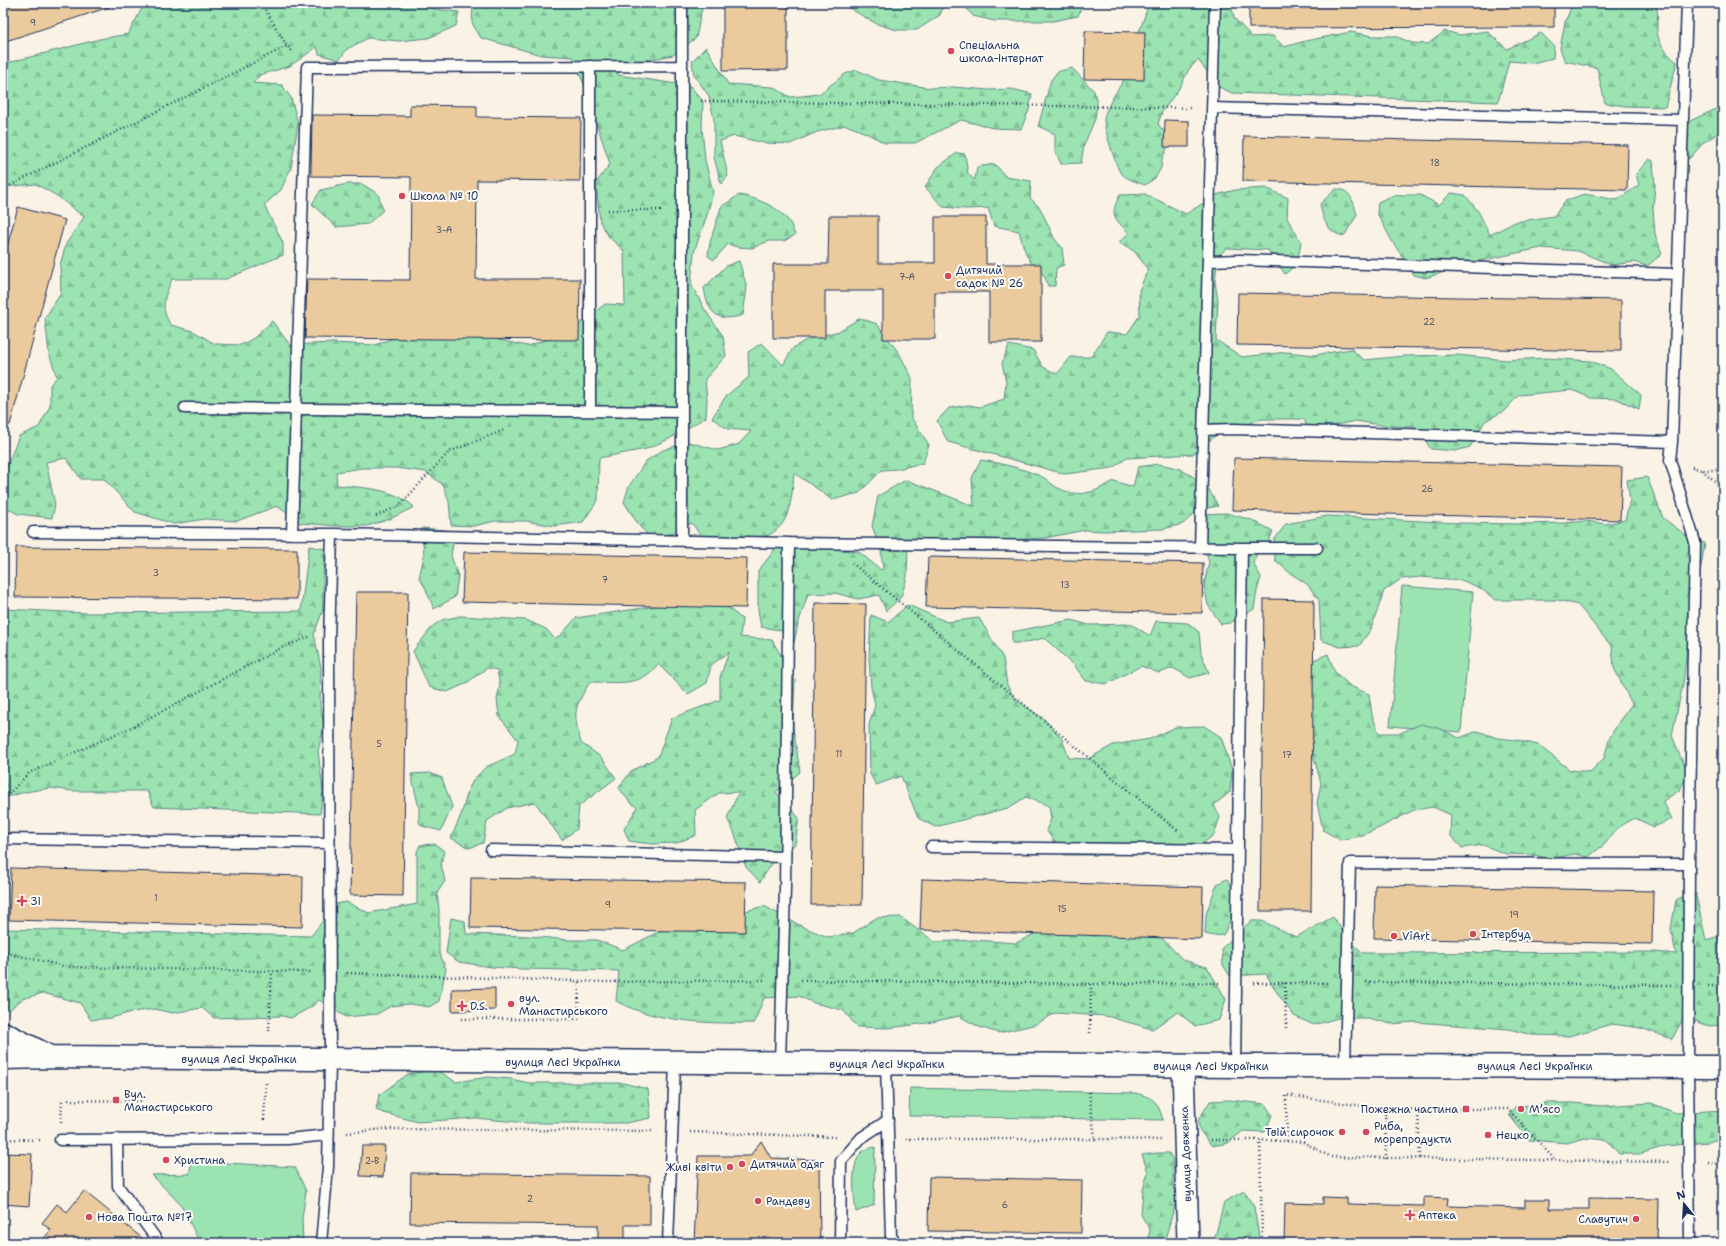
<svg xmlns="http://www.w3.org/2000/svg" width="1726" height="1246" font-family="'Shantell Sans',sans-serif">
	<defs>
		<pattern id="forest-firs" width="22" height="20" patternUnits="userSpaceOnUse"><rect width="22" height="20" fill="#9be3b1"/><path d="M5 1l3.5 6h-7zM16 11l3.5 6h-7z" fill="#85c39b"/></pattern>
	</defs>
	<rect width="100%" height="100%" fill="#f9f2e5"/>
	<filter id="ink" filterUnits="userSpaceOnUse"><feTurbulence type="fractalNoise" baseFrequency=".025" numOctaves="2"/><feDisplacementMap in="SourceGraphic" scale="8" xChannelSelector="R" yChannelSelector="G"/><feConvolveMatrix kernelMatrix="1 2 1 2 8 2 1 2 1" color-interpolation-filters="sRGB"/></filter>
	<g filter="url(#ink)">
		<path fill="#9be3b1" stroke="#5b8988" d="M1402,586l71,6 -12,140 -71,-6z
			M910,1088l225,5c19,5 22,7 28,27l-254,-4z
			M875,1147l-1,58 -18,7c-2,-14 -6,-47 5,-59 4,-4 9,-5 14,-6z
			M192,1161l103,6 11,24 -4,28 1,24h-103l-19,-38 -29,-30 37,-1z"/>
		<path fill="url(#forest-firs)" stroke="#5b8988" d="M145,3h267l23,6 24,3 -3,14 -28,12 -29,3 -31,-3 -21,11 -8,11 -20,-6 -2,-7 -27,19 -30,9 -7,8 29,2 9,13 7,25 -7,45 -10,22 -17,15 19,38v12l-57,24h-54c-7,17 -13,29 -1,46l22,6 22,13 26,1 13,-7 18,-17 18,24 43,-2 42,2 53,-20 99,21 43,-14 35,-28 20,1 -1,-54 -15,-14 -9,-15 -4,-39 14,-19 -27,-82 -10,-25 -32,-2 -60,-17 -9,-15 1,-20h78l5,3 2,-3h64l12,6 17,-6h52l-7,35 -23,17 -31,6 -24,-1v15l72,11 13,15 -1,27 3,32 8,32 -6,23 -13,37 -3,32 14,26 18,26 3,20 -21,23 2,21 -1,17 -37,22 -23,10 -47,9 -1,42 -15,22 -28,4 -29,-5h-31l-21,5 -23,-1 -2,-24 -6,-16 -17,-13 -30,-4h-34l-26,4 1,13c27,3 57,3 77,22l-24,12 -23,7h-28l-39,-3 -23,-17 -40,15 -32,-2 -31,5 -39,-12 -31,-33h-23l-15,-21 -20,4 9,43 -3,13 -34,-4 -15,-8v-30l16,-40 20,-9 11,-21v-21l7,-8 -8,-24 -4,-35 16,-25 -1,-28 6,-21 18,-27 -27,-21 -21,-12 -32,3 -1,1v-124l97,-25 28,-5z
			M840,3h104l-4,12 -23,15h-20l-20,-6z
			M962,3h120v2l-4,11 -25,5h-58l-22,-5z
			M1149,3h82l3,15 18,19 21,-1 11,11 21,-6 46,-9 22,4h22l17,7 16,1 17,-13 15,4 27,-4 20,18 34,-16 13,13 -1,12 -21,5 -23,-2 -11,41 -266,-9 -13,-6 -21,-27 -9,9 -9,18 -18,25 -4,12 8,10 3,10 -7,15 -1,9 -6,10 -10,7c-8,-3 -19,-6 -25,-13 -3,-3 -17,-47 -16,-53 1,-12 20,-39 28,-51l-2,-15 12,-29z
			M1573,3h82c4,9 2,15 2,25 0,15 9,25 20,34l-12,45 -40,-1 -20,-3 -8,-35 -32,-7 -5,-12 5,-27z
			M706,47l22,37 45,3 17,10 12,-1 17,-2 26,-20 12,-4 22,10 52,8 22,-1 36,3 23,-1 20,5 -3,16 -8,19 -28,-1 -32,-8 -46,23h-30l-19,-10 -20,-8 -29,7 -27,12 -26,-1 -30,-7 -14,5 8,35 -7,8 -7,-27v-38l-5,-23 -15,-21 -2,-14z
			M1072,68l22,23 3,13 -2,15 -11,26 -3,18 -20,1 -6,-14v-16l-17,-8 1,-3 12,-43 6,-8z
			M1723,106v24l-19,12 -15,17 -9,-4 -3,-21 15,-14z
			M957,153l8,1 3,20 7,6 2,-13 18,-3 11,13 25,4 -1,17 10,10 14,30 8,10 2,17 -8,3 -1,18h-7c-4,-16 -10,-14 -18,-25 -6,-9 -8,-20 -11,-30l-25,-5 -6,-18 -22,1 -23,-2 -18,-20 13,-20z
			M1649,159l4,2 2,24 -2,24 2,25 7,20 -15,12 -13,-4 -22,3 -34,-14 -37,-3 -67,14 -48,16 -12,-3 -22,-34 -15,-28 1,-11 11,-5 10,-2h21l19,10 12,-12 14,2 13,16 12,24 25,-13 39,-6 11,-15 19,-7 33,6 22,-15 -3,-11z
			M347,184h15l16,10 5,16 -15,14 -32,3 -24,-23 9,-14z
			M1266,188l22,10 -1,20 14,24 -4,22 -12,10 -17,-24 -41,-2 -9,8 -3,26 3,18 -2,40 26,17 45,-5 27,3 37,-6 13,11 41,-4 52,-1 50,5 39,-2 44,3 21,8 30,26 -2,14 -22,-10 -26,-1 -19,-8 -53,5 -15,16 -19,10 -15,26 -15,4 -24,-2 -15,-22 -29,-1 -32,-5 -46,10 -5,-12h-43l-46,17 -22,18 -66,4 -15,10 -47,6 -117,-32 -11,-21 12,-13 20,-3 11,2 24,-8 2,-17 -4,-19 7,-18 24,5 10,17 14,7 14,-17h20l16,-25 20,2 13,-19 -1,-24 9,-22 -14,-18 -15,-9 10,-9c-15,-15 -20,-18 -9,-38l25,-1 41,20 30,-19 19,-5z
			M1336,189c15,-1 18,15 21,26l-13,21c-17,-3 -21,-17 -24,-32z
			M739,195c18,3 41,12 51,28 2,3 3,8 5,12l-11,6h-15l-17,7 -15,-1 -9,-3 -14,16 -6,-4c1,-17 9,-33 13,-49z
			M739,261l8,27 -4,27c-25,8 -35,-1 -39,-27l22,-22z
			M860,318l17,6 22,29 13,25 -1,39 18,28 -6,18 -26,6 -15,1 -23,23 -27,7 -13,-10 -25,-17c-1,13 -3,37 -10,48 -14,25 -56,21 -80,20l-12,-18 -37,18 -15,-14 -16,-25 5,-16 17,-25 17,-11 25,-8 30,8 21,-6 12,-13 -23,-2 -16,-11 14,-22 23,-19 -1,-25 14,-9 21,22 10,-17 13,-8 33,-9z
			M981,460c19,3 39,8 57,15 7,2 12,8 18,12 23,12 37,6 58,-6l19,6 5,-20 20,-3 20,4 14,8 16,12 10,18 -20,4 -15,14 -20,5 -58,2 -20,-1 -40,8 -39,2 -20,-1 -38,12 -40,-6 -1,32 -6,20 -15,14 -7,-16 -21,4 -23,-6 -27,1 -10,30 -4,19 -14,-13 -19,-3 -3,-17v-39l18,-23 42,-11 15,12 26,3 22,18 2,-1 -2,-18 -9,-25 6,-30 28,-16 68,26 -2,-28z
			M1647,477l16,41 32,24 10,1 -17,98 -5,43 -11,51 7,19 9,18 -8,18 -17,11 9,18 -18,8 -19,-9 -18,10 -12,16 -17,13 -14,-3 -23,5 -17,-4 -28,-1 -23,-9 -21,3 -12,-13 1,-20 -18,-8 -19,3 -35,18 -19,8 -20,4 -17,-10 -6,-27 4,-20 -11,-39v-42l3,-20 -4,-20 19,-8 7,18 15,14 19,8 3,21 7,18h21l21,-9 20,5 18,9 19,-7 19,7 20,2 21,5 32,25 20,2 14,-14 6,-21 10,-17 12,-16 -18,-36 -2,-21 -34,-42 -20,-5h-62l-16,-12 -19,-8 -41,-3 -19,2 -17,12 -13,38 -12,17 -19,1 -19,-7 -2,-40 -12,-16 -17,-11 -15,-13 -1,-20 12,-16 41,-8 132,7 63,1 43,-1 21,-2 20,3 19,-4 5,-20 -3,-20z
			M1226,513l26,7 21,11 -5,13 -9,5 -6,14 8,14 -4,14 -3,18 -24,14 -9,1 -13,-19 -4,-20 5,-23 -8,-28v-20z
			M422,528l33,3 -4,25 7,20 -3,21 -21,12 -9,-22 -6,-9 5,-22z
			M309,546l16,3 -2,28v33l-9,24 7,34 -1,36 4,22 -6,25 5,40 -3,23 -166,-7 -7,-16h-75l-21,-3 -26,4 -18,5 -4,-1v-189l1,2 82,4 215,-2z
			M690,601h30l22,18 -2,18 32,3 23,40 -2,47 7,45 -24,20 23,26 -4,26 -24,21 -11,17 -14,-15 -12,-35 -7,-14 12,-26 -20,1 -24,17 1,25 -19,8 -26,1 -22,-3 -5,-12 13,-21 -9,-8 -9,-12 12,-17 27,-14 14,-39 48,-18v-23l9,-25 -18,13 -4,18 -19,11 -30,-30c-18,24 -41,18 -68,18 -17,28 -17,30 -9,61l20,14 15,21 -37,28 -2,23 -15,11 -27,-38 -28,6 -20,13 -4,22 -14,5 -18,-10 10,-23 8,-27 5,-9 12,-12 29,-13 3,-14 -19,-24 -2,-17 3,-13 -3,-16 -10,-2 -22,16 -18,8 -18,-5 -16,-36 20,-25 9,-6 18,-4 66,4 20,9 9,10 7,-5 14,-16z
			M908,605l39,17 32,-4 24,40 4,27 8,14 29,20 18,20 7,19 19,1 25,-14 37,-6 26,-12 28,-1 17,11 11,33 -2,22 -16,13 6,12 -6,18 -23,17 -49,-1 -30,4h-48l-18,-25 5,-11 -2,-13 -23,-9 -18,11 -73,19 -17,-9 -17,-42 -25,9 -6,-11 -1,-49 6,-20 -4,-18 -2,-29 2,-43 17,7z
			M1071,620l18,5 42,-1 19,12 6,-15 32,2 11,9 2,21 8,20 -19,5 -17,-10 -14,5 -18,-7 -35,18 -20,-3 -12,-16 -30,-27 -20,5h-12v-11z
			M430,773l12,5 10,29 -11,24 -19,-5 -3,-4v-14l-8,-34z
			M435,844l9,7 -3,13 4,17 -8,12 2,16v43l7,17 -7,32 -10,6 -19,-3 -19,2 -14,8 -31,3 -27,-17 -8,7 -20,11 -9,-2 -68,2 -12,-10 -30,5 -17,-4 -23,3 -21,6 -20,2 -11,-17 -37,-10 -21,6 -13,11 -6,-3v-78l308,7 25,-32 10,-2 23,11 48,-9v-52l3,-7z
			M1227,879c13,16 5,41 -4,56l-9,1 -9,-2 1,-20 11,-30z
			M1695,891l11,49 17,-5v90l-14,1 -25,-9 -12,22 -31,-11 -29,-4 -43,12 -37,-1 -23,-6 -94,-7 -24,2 -23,-6h-30l-24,7 -20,-9 -16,-22 -12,-20 -36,2 -7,-11 -1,-17 29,-27h11l34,16 37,-20 15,22 15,14 291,-1 22,2 -5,-25 5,-29z
			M764,906l39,21 25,10 25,-4 23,-15 24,-1 35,25 40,-2 41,3 30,-15 104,-2 33,34 24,7 19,32 -7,21 -24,6 -17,-14 -26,17 -46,-13 -51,-3 -18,11 -38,9 -20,-6 -20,-11 -32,7 -38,5 -32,-1 -14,-17 -29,-7 -15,-7 -35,2 -10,25c-42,1 -101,-1 -138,-22l3,-30 -97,-2 -31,-2 -32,-5 -13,-9 5,-35 14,3 1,13 63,2 40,4h28l26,10 51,-26 46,-6z
			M437,1070l19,12 32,-5 23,2 18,4h94l25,6 3,29 -25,5h-99l-52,-5 -57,4 -34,-9 -8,-3 3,-15 29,-21z
			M1229,1100l36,4 7,11 -7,17 -22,-1 -15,12 -16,3 -12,-15 -2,-10 12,-20z
			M1546,1103h28l27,3 50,-3 25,10 47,-3v28l-15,4 -42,4 -27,8h-20l-12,-14 -22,-2 -18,5 -38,-3 -20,-25 6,-8z
			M1157,1153h12l4,7v24l3,18 -11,37 1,4h-19l3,-13 -9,-15 2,-25 5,-18 -6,-17z
			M1244,1191l10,16 6,36h-45v-6l9,-35z"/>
		<path fill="#ebcb9d" stroke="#1b2f5e" d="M3,3h105l1,4 -106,35z
			M723,3h65v67l-65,1z
			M1249,3h305v24l-305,1z
			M1085,31l60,1 -1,48 -60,-1z
			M410,105l67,1v11l104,1 -1,63 -103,-1 -1,99h104l-1,61 -274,-2 2,-59 103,1 1,-103 -100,-1 1,-61 98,1z
			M1165,120l24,1v26h-25z
			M1244,136l384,9 -1,45 -384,-9z
			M18,207l47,13 -55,205 -7,-1v-163z
			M829,216h49v47h57v-46h51v47h55v78h-52v-50h-54v47h-52v-48h-58v47h-52v-74h55z
			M1238,293l383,7v51l-384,-6z
			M1234,458l388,9 -2,53 -388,-10z
			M16,547l281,2v50l-282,-2z
			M464,552l283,6 -1,50 -284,-6z
			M928,557l275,6 -1,50 -276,-6z
			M356,592h52l-5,304 -53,-1z
			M1264,599l50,1 -3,311h-51z
			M815,603l51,1 -4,301h-51z
			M11,868l292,8 -1,51 -293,-7z
			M471,878l275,4 -1,50 -275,-4z
			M922,879l281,8 -1,52 -282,-9z
			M1375,885l278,6 -1,53 -278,-6z
			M495,988v22l-43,1v-22z
			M761,1141l10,17 48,2 1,83h-126l4,-87h52z
			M362,1146h23l-2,31 -23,-1z
			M3,1153l29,1 -3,52 -26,-2z
			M411,1173l239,3v49h-25v18h-27v-18l-188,-2z
			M929,1177l153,3 -1,53 -153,-2z
			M84,1191l64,52h-108l11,-13 -9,-7 15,-19 10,8z
			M1323,1197l24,1v6l77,2v-9l24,1 -1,8 78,2v-8h24v9h40v-11l69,1 -1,44h-373l1,-40 38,1z"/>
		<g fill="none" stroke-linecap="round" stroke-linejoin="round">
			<g stroke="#1b2f5e" stroke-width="13">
				<path id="service" d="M682,3v538
					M590,66v345
					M1212,108l471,12
					M1208,261l32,-1 437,14
					M185,408l497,4
					M1203,430l30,-1 439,13 15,-439
					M1672,442l-2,18 25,82 -6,322 -1,203 2,176
					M33,532l299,2 -3,108 1,418 -2,107 -7,76
					M292,534l15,-467 374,-1
					M332,534l457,9 -4,345 -5,175
					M789,543l453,5 -7,518
					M1200,548l15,-545
					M1242,548h75
					M3,839l326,4
					M931,847l307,3
					M491,850l294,7
					M886,1063l5,174 6,6
					M1345,1066l5,-203 339,1
					M117,1139l1,47 41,57
					M60,1140l228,-1 40,-4
					M668,1243l7,-180
					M840,1243l1,-82 20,-23 27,-18"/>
			</g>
			<g stroke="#1b2f5e" stroke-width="24">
				<path id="minor" d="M1183,1066l5,177"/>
			</g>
			<g stroke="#1b2f5e" stroke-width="25">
				<path id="secondary" d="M3,1033l45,23
					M3,1058l48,-1 1184,9 488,1"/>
			</g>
			<path stroke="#1b2f5e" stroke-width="2.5" stroke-dasharray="1 3" stroke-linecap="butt" d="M261,3l26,43 7,7
				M701,101l492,7
				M3,189l284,-143
				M608,210h55
				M1692,467l9,3h22
				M1702,470l21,18
				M376,516l23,-10 50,-54 55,-22
				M852,563l326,268
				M3,800l26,-27 105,-47 147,-78 30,-12
				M3,952l65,15 244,5
				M347,973l258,9 159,-2
				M801,980l290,4
				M1366,982l305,3
				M1254,983h75
				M1285,983l1,48
				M1708,986h15
				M462,1019h116l1,-38
				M269,1031l3,-59
				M1090,1033l1,-49 128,-1
				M1089,1092l6,47 67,1
				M1418,1109l2,50
				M264,1120l2,-37
				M61,1122l1,-22 81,1
				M690,1132l147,5
				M347,1133l36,-4 270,2
				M3,1139l39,1
				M906,1139h189
				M1211,1140h49l43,2 28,15 340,5
				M1260,1140l2,103
				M1287,1141l-1,-46 99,14
				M1386,1159l-1,-50h123l48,52
				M1708,1163l15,1"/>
			<use href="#service" stroke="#fdfcf7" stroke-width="10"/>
			<use href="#minor" stroke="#fdfcf7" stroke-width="21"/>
			<use href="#secondary" stroke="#fdfcf7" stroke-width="22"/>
		</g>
	</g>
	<g fill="#d1495b" stroke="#fdfcf7" stroke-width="1.5">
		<circle cx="951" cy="51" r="4"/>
		<circle cx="402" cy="196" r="4"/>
		<circle cx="948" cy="276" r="4"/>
		<path d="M20 895h4v4h4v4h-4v4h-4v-4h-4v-4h4z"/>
		<circle cx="1473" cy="934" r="4"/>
		<circle cx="1394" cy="936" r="4"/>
		<circle cx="511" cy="1004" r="4"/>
		<path d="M460 1000h4v4h4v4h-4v4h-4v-4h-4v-4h4z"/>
		<rect x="112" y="1096" width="8" height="8" rx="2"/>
		<rect x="1462" y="1105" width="8" height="8" rx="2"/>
		<circle cx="1521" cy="1109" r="4"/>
		<circle cx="1342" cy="1132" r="4"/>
		<circle cx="1366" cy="1132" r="4"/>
		<circle cx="1488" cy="1135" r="4"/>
		<circle cx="166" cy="1160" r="4"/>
		<circle cx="742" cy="1164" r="4"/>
		<circle cx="730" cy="1167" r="4"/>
		<circle cx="758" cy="1201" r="4"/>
		<path d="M1408 1209h4v4h4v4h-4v4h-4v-4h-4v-4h4z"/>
		<circle cx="89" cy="1217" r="4"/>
		<circle cx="1636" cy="1219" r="4"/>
	</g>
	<g text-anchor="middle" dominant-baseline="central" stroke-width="4" stroke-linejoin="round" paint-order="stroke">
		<g font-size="9" fill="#4f566e">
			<text x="33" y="23">9</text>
			<text x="1435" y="163">18</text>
			<text x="444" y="230">3-А</text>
			<text x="907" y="277">7-А</text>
			<text x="1429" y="322">22</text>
			<text x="1427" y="489">26</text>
			<text x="156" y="573">3</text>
			<text x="605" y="580">7</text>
			<text x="1065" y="585">13</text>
			<text x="379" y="744">5</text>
			<text x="839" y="754">11</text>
			<text x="1287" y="755">17</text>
			<text x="156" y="898">1</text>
			<text x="608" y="905">9</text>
			<text x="1062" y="909">15</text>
			<text x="1514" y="915">19</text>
			<text x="372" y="1161">2-В</text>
			<text x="530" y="1199">2</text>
			<text x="1005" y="1205">6</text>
		</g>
		<g font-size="11" fill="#1b2f5e" stroke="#fdfcf7" text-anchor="start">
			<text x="959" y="45">Спеціальна<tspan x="959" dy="13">школа-інтернат</tspan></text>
			<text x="410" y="196">Школа № 10</text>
			<text x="956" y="270">Дитячий<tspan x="956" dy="13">садок № 26</tspan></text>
			<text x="30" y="901">3і</text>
			<text x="1481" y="934">Інтербуд</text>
			<text x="1402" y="936">ViArt</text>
			<text x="519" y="998">вул.<tspan x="519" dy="13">Манастирського</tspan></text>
			<text x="470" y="1006">D.S.</text>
			<text x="124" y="1094">Вул.<tspan x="124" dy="13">Манастирського</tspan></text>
			<text x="1458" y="1109" text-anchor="end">Пожежна частина</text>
			<text x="1529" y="1109">Мʼясо</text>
			<text x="1374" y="1126">Риба,<tspan x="1374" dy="13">морепродукти</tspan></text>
			<text x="1334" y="1132" text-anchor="end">Твій сирочок</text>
			<text x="1496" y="1135">Нецко</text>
			<text x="174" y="1160">Христина</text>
			<text x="750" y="1164">Дитячий одяг</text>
			<text x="722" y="1167" text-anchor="end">Живі квіти</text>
			<text x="766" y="1201">Рандеву</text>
			<text x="1418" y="1215">Аптека</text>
			<text x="97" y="1217">Нова Пошта №17</text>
			<text x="1628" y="1219" text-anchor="end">Славутич</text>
		</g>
		<g font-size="11" fill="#1b2f5e" stroke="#fdfcf7">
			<text x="239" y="1059">вулиця Лесі Українки</text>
			<text x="563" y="1062">вулиця Лесі Українки</text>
			<text x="887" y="1064">вулиця Лесі Українки</text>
			<text x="1211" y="1066">вулиця Лесі Українки</text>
			<text x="1535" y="1066">вулиця Лесі Українки</text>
			<text transform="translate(1186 1154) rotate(-92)">вулиця Довженка</text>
		</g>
	</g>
	<rect width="1726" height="1246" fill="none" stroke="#fdfcf7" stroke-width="16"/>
	<rect x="8" y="8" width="1710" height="1230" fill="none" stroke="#1b2f5e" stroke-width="1.5" filter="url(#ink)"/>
	<g transform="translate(1684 1204) rotate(342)" stroke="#fdfcf7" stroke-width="3" paint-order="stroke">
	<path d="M0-3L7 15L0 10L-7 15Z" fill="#1b2f5e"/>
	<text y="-6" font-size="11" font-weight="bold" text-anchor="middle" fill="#1b2f5e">N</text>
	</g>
</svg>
